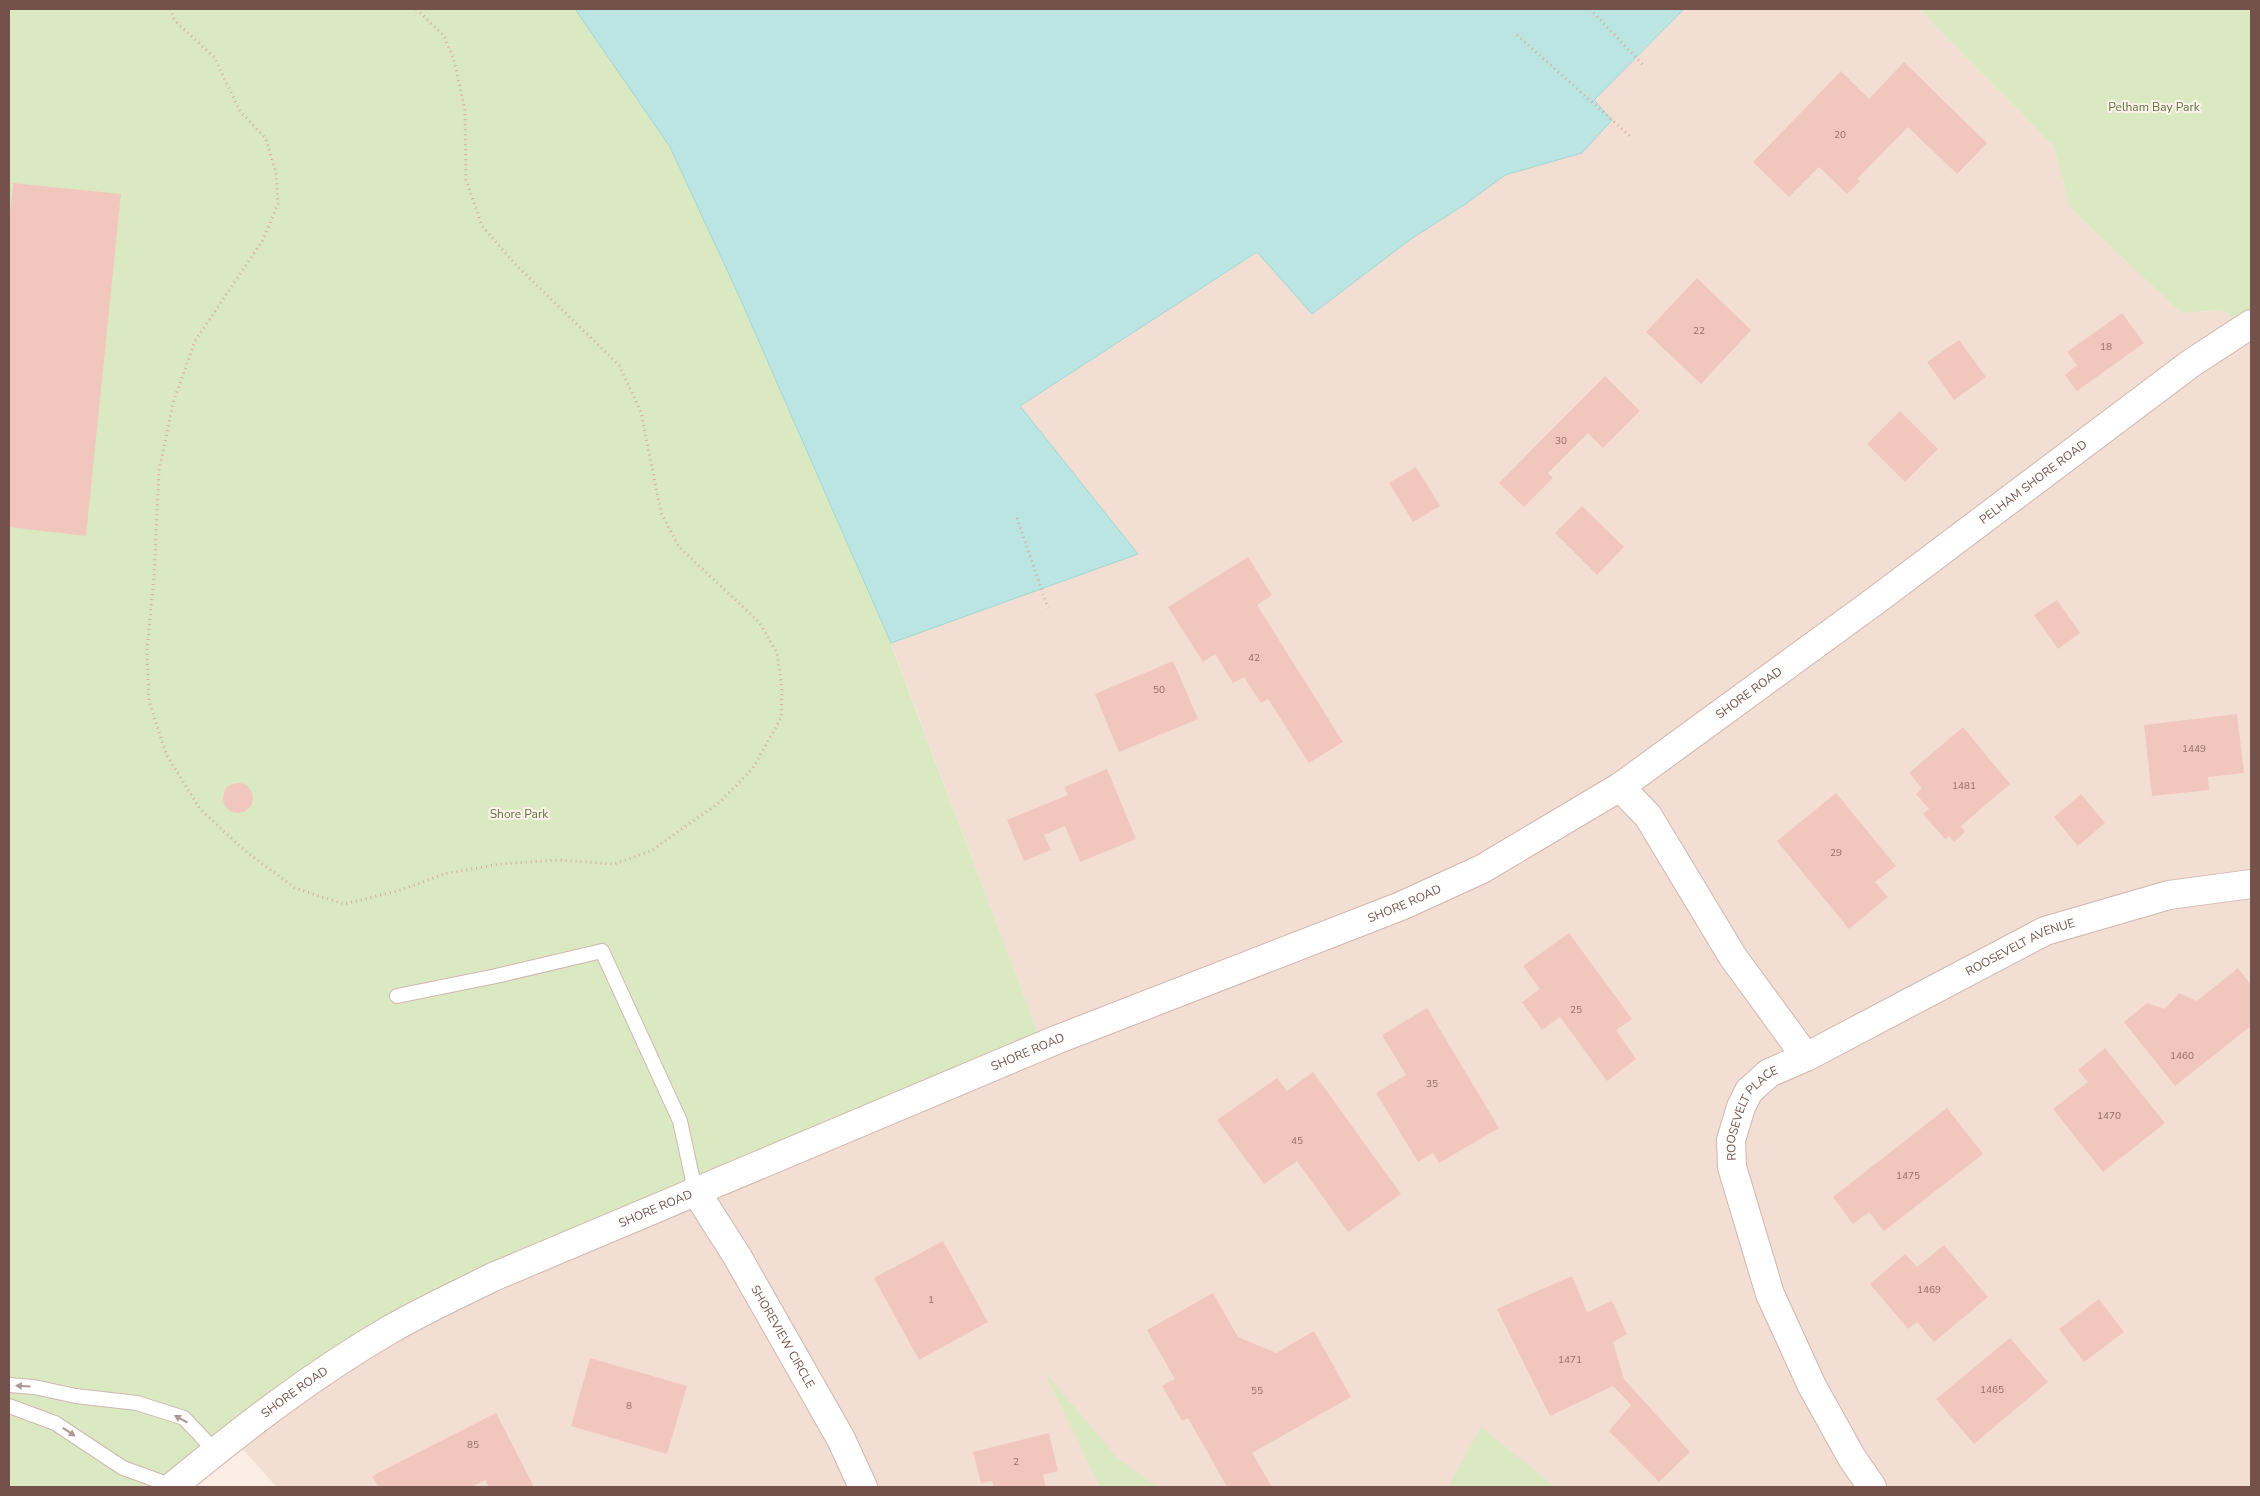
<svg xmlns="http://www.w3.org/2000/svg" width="2260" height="1496" font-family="'Nunito Sans',sans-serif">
	<rect width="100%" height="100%" fill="#fceee5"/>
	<path fill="#f3ded3" d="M1684,9h235l135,138 16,61 111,105 42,-3 28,27v1150h-1974l-50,-55 166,-108 647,-286 -149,-395 247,-89 -119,-148 239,-154 153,-13 56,-36 38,-28 77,-22 12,-52z"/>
	<path fill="#dbe9c3" d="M9,9h1675l-90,91 18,20 -30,33 -77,22 -38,28 -56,36 -99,75 -55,-62 -238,154 119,148 -247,90 149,394 -549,231 -326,218h-156z
		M1919,9h332v328l-28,-27 -42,3 -111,-105 -16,-61z
		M1044,1371l75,89 39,27h-58z
		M1481,1427l74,60h-107z"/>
	<path fill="#bae5e2" stroke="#a0d7d4" d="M575,9h1109l-90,91 18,20 -30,33 -77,22 -38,28 -56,36 -99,75 -55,-62 -237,154 118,148 -247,89 -152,-347 -69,-149z"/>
	<path fill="#f1c7bd" d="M1904,62l83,81 -30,31 -49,-47 -51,52 3,2 -13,13 -28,-27 -30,30 -36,-35 88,-91 28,28z
		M13,183l108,11 -35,342 -77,-9v-301z
		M1697,278l54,52 -50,54 -55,-52z
		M2122,313l22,30 -67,48 -12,-16 12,-10 -10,-13z
		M1959,340l27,37 -32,23 -27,-38z
		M1605,376l35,35 -37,37 -15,-15 -40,40 5,5 -29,29 -25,-24z
		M1900,411l38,38 -33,33 -38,-38z
		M1416,467l24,39 -27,16 -24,-39z
		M1582,506l42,41 -27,28 -42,-42z
		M1248,557l24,38 -15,10 86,137 -34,21 -41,-64 -7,4 -17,-26 -11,6 -18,-29 -12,8 -35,-55z
		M2057,600l23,33 -22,16 -24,-34z
		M1173,661l25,58 -79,33 -24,-58z
		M2237,714l7,59 -36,4 1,13 -57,6 -8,-71z
		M1963,727l47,57 -49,42 4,6 -11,10 -5,-6 -4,3 -22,-25 6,-5 -13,-15 6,-6 -13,-15z
		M1107,769l29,70 -56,23 -15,-36 -21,9 7,15 -27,11 -17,-41 61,-25 -4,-8z
		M223 798a15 15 0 1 1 30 0a15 15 0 1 1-30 0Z
		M1836,793l60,73 -21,16 13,15 -39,32 -72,-88z
		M2081,794l24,29 -27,23 -24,-29z
		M1569,933l63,86 -16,11 20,29 -29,22 -47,-64 -18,13 -20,-28 18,-13 -17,-23z
		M2238,968l13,17v41l-76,60 -51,-64 23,-19 18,6 14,-16 18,8z
		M1427,1008l72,120 -60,35 -6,-10 -15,9 -42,-69 30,-18 -24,-40z
		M2105,1048l60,75 -62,49 -50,-63 35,-27 -10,-12z
		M1313,1072l88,122 -53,38 -51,-71 -33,23 -47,-64 60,-42 10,13z
		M1947,1108l36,46 -99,77 -15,-19 -16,12 -20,-27z
		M943,1241l45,81 -69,38 -45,-82z
		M1944,1245l44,52 -54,45 -17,-20 -9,7 -38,-45 35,-30 12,13z
		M1572,1276l15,36 25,-11 15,33 -14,8 11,37 66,73 -31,30 -50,-51 22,-26 -18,-19 -63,30 -53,-107z
		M1213,1293l25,44 38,16 38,-22 37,66 -99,56 20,34h-45l-39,-69 -6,3 -20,-35 13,-7 -28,-49z
		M2099,1299l25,33 -40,30 -25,-33z
		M2010,1338l38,44 -74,62 -38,-45z
		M590,1358l97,28 -20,68 -96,-28z
		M496,1413l38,74h-45l-4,-7 -13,7h-94l-6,-11z
		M1049,1433l9,38 -15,4 3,12h-52l-2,-6 -11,2 -8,-31z"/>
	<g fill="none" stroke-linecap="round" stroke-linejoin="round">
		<g stroke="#cfb6ae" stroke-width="16">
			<path id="service" d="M397,996l99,-20 106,-25 78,170 15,69
				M9,1385l25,2 42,9 61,7 47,15 32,34
				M9,1406l46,17 68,45 50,18"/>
		</g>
		<g stroke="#cfb6ae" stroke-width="30">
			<g id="minor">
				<path d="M1620,787l28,29 85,141 73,100"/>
				<path id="s1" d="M695,1190l42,66 104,183 22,48"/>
				<path id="s2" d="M1872,1487l-20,-29 -40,-72 -42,-92 -38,-127 -1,-27 10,-33 8,-16 20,-18 37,-16 239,-126 124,-36 82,-11"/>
			</g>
		</g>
		<g stroke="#d2b4ab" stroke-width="30">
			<g id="secondary">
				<path id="s3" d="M172,1487c69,-57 141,-113 219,-158 33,-19 68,-35 102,-52l563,-237 345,-134 81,-37 138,-82 255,-186 315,-237 61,-40"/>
			</g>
		</g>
		<path stroke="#d5aaa0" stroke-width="3" stroke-dasharray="1 4" stroke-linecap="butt" d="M170,9l5,12 39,36 26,54 26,28 10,34 2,31 -15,36 -68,101 -22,62 -14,68 -5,105 -7,74 2,51 17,53 34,55 44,41 51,38 49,16 57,-14 43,-16 55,-10 60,-4 55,4 37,-13 69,-49 33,-34 28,-50 1,-29 -5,-36 -18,-31 -80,-75 -18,-34 -20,-101 -22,-47 -103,-100 -34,-39 -16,-46 -1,-69 -11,-51 -10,-24 -28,-27
			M1590,9l55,58
			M1517,35l115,103
			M1017,518l31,90"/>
		<use href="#service" stroke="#fff" stroke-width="14"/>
		<use href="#minor" stroke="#fff" stroke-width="28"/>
		<use href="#secondary" stroke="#fff" stroke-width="28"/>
	</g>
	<defs><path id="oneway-solid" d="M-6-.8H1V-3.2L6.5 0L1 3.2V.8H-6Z" transform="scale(1.25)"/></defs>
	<g fill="#ac9792">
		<use href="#oneway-solid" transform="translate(23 1386) rotate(-176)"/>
		<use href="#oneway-solid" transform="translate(181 1419) rotate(-151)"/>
		<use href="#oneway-solid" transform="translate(69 1432) rotate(34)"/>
	</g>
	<g text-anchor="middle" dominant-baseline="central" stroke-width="4" stroke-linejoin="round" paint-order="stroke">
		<g font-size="10" fill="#936e67">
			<text x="1840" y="135">20</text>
			<text x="1699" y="331">22</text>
			<text x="2106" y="347">18</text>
			<text x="1561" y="441">30</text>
			<text x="1254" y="658">42</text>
			<text x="1159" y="690">50</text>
			<text x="2194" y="749">1449</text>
			<text x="1964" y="786">1481</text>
			<text x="1836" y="853">29</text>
			<text x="1576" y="1010">25</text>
			<text x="2182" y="1056">1460</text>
			<text x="1432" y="1084">35</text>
			<text x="2109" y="1116">1470</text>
			<text x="1297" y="1141">45</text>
			<text x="1908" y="1176">1475</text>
			<text x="1929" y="1290">1469</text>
			<text x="931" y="1300">1</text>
			<text x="1570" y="1360">1471</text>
			<text x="1992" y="1390">1465</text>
			<text x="1257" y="1391">55</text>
			<text x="629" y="1406">8</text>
			<text x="473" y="1445">85</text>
			<text x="1016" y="1462">2</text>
		</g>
		<g font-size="12" fill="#5a7440" stroke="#fff3eb">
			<text x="2154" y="107">Pelham Bay Park</text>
			<text x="519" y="814">Shore Park</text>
		</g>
		<g font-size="12" fill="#74514a" stroke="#fff3eb">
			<text stroke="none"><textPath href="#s3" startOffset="2129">PELHAM SHORE ROAD</textPath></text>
			<text stroke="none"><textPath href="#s3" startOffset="1775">SHORE ROAD</textPath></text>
			<text stroke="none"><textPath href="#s3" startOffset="1370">SHORE ROAD</textPath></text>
			<text stroke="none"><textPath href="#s2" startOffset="739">ROOSEVELT AVENUE</textPath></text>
			<text stroke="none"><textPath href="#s3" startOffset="965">SHORE ROAD</textPath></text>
			<text stroke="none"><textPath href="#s2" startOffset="412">ROOSEVELT PLACE</textPath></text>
			<text stroke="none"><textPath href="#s3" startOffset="561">SHORE ROAD</textPath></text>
			<text stroke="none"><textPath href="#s1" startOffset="171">SHOREVIEW CIRCLE</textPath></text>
			<text stroke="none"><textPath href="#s3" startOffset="155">SHORE ROAD</textPath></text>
		</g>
	</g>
	<rect width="2260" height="1496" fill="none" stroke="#74514a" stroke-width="20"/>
</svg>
